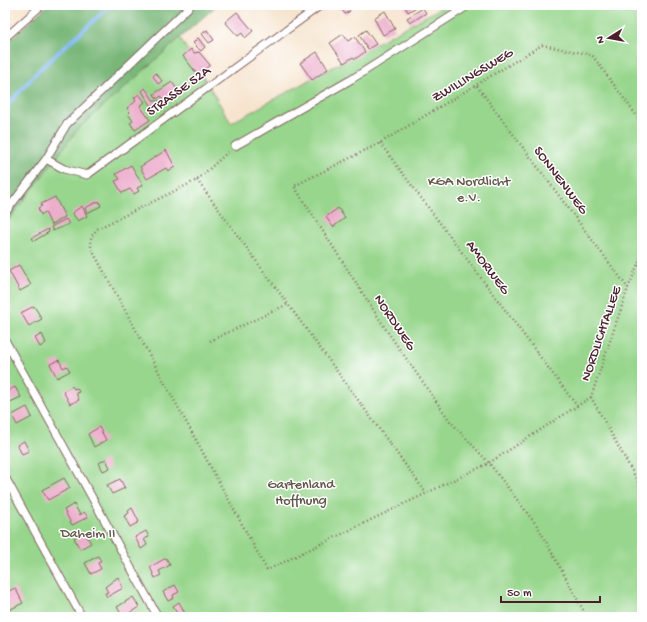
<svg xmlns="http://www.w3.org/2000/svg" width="647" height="622" font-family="'Gochi Hand',sans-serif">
	<rect width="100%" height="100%" fill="#fff"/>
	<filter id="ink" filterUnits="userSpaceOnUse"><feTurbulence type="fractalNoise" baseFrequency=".025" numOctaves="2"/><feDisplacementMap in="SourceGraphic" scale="8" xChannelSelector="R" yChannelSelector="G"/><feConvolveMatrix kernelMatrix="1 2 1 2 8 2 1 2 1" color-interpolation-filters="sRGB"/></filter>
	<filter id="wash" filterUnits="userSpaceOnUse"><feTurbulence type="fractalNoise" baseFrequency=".012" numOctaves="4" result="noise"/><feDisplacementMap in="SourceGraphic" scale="16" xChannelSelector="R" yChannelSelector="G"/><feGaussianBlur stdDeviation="0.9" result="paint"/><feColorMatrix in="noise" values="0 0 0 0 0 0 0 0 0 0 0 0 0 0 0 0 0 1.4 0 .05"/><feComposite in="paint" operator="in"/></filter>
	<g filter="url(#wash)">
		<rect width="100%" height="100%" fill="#f6e4ce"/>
		<path fill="#97d68c" stroke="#707a5c" d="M446,5h196v612h-637v-392l4,-6 69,-90 102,-91 51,85z"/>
		<path fill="#79b778" stroke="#626b52" d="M48,5h169l-139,124 -73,96v-181z"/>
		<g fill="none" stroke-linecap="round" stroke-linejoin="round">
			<path stroke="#84baf3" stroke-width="4" d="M5,108l34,-38 72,-65"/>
		</g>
		<g id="blocks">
			<path fill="#edaecc" d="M338,5h8l4,6 -5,3z
				M404,5h16l-12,7z
				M423,8l3,5 -16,10 -3,-5z
				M385,11l10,18 -12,6 -9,-17z
				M237,12l16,19 -8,7 -3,-5 -4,3 -13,-14z
				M207,30l7,10 -5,3 -7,-9z
				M366,30l10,14 -8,5 -9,-14z
				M343,34l5,7 7,-4 10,15 -10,7 -2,-2 -9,6 -14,-20z
				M198,38l7,9 -4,4 -8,-8z
				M191,49l3,4 5,-1 11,13 -12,10 -15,-19z
				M317,52l11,17 -16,11 -12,-17z
				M156,73l6,8 -4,3 -5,-8z
				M172,82l8,12 -14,9 -5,-7 -4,3 -3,-5z
				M145,88l9,13h6l-8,6 -10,-16z
				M139,94l6,8 -5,4 10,14 -15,10 -5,-7 3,-2 -5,-7 2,-2 -3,-4 9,-7 -2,-3z
				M166,150l9,17 -7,4 -2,-3 -19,11 -7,-12z
				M131,165l12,20 -6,3 2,3 -5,3 -4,-5 -8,4 -7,-12 5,-2 -4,-5z
				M55,197l10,20 -14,8 -6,-13 -4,3 -3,-7 4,-2 -1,-2z
				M99,201l2,5 -14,7 -2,-5z
				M82,206l5,10 -9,5 -6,-8z
				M338,208l7,10 -12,9 -7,-10z
				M66,219l3,5 -16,7 -2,-4z
				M48,229l1,3 -15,9 -2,-3z
				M19,265l12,20 -11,6 -11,-20z
				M34,306l8,13 -13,7 -8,-13z
				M42,334l4,9 -6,4 -5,-9z
				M59,360l4,8 4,-2 3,5 -13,7 -7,-14z
				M72,386l2,3 3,-1 2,4 -3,1 3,7 -9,4 -7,-13z
				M15,387l6,10 -15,7 -1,-12z
				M27,407l5,10 -15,8 -5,-10z
				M99,427l7,13 -12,7 -6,-13z
				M24,441l5,10 -7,3 -5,-9z
				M106,459l4,9 -7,3 -4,-8z
				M64,478l6,10 -22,12 -6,-10z
				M120,479l5,9 -13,6 -5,-9z
				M74,504l6,11 4,-3 4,5 -16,8 -8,-15z
				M132,508l7,14 -9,5 -6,-11 5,-3 -1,-2z
				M146,531l3,6 -5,2 3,6 -6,4 -6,-12z
				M84,532l7,11 -11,6 -6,-11z
				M98,556l3,5 -3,2 3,6 -10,5 -6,-11z
				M166,558l4,7 -11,6 2,4 -6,3 -5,-11z
				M118,577l5,11 -16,9 -2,-4 3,-1 -3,-5z
				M175,585l4,7 -6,3 1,3 -6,3 -5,-9z
				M15,588l8,15 -14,7 -4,-7v-10z
				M133,597l6,10 -16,10 -6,-10z
				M179,602l8,15h-8l-6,-11z"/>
		</g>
	</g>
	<g filter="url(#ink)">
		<use href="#blocks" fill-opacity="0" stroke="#866464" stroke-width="1"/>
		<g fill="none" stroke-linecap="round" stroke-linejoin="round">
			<g stroke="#866464" stroke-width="9">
				<path id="lane" d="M5,38l37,-33
					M235,146l117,-67 117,-74
					M46,159l18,10 23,6 234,-170
					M5,213l41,-54 21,-35 124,-119
					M5,340l153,277
					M5,477l77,140"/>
			</g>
			<path stroke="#866464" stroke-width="2.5" stroke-dasharray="1 3" stroke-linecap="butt" d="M638,5l4,8
				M477,86l151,202
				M380,143l197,263
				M228,152l-31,28 -100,49 -6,8v11l176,322 222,-107 102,-66 37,-109 14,-34
				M197,180l229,313
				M639,265l3,6
				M210,341l78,-37
				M591,397l51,92
				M587,617l-49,-90 -49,-64 -39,-42 -63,-90 -93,-145 86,-43 162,-98 50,10 50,68"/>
			<use href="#lane" stroke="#fff" stroke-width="7"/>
		</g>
	</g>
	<g text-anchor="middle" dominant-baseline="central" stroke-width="3" stroke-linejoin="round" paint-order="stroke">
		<g font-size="14" fill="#4a1f2b" stroke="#fff">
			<text transform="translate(473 76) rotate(-31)">ZWILLINGSWEG</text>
			<text transform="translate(179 92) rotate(-36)">STRASSE 52A</text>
			<text transform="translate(560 181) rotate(53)">SONNENWEG</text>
			<text transform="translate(487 268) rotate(53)">AMORWEG</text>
			<text transform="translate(394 323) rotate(56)">NORDWEG</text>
			<text transform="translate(602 334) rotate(-71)">NORDLICHTALLEE</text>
		</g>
		<g font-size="14" fill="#615648" stroke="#fff">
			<text x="469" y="182">KGA Nordlicht<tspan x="469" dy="16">e.V.</tspan></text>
			<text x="301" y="485">Gartenland<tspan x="301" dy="16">Hoffnung</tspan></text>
			<text x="88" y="534">Daheim II</text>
		</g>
	</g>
	<rect width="647" height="622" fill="none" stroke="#fff" stroke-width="20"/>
	<g transform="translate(609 38) rotate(259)" stroke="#ffffff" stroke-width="3" paint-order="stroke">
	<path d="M0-3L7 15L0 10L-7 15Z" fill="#4a1f2b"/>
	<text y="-6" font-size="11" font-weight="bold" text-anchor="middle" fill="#4a1f2b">N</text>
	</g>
	<path d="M501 596v6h99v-6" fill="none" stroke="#4a1f2b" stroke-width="2"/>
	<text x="507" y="596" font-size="12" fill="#4a1f2b" stroke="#ffffff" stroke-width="3" paint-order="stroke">50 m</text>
</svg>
